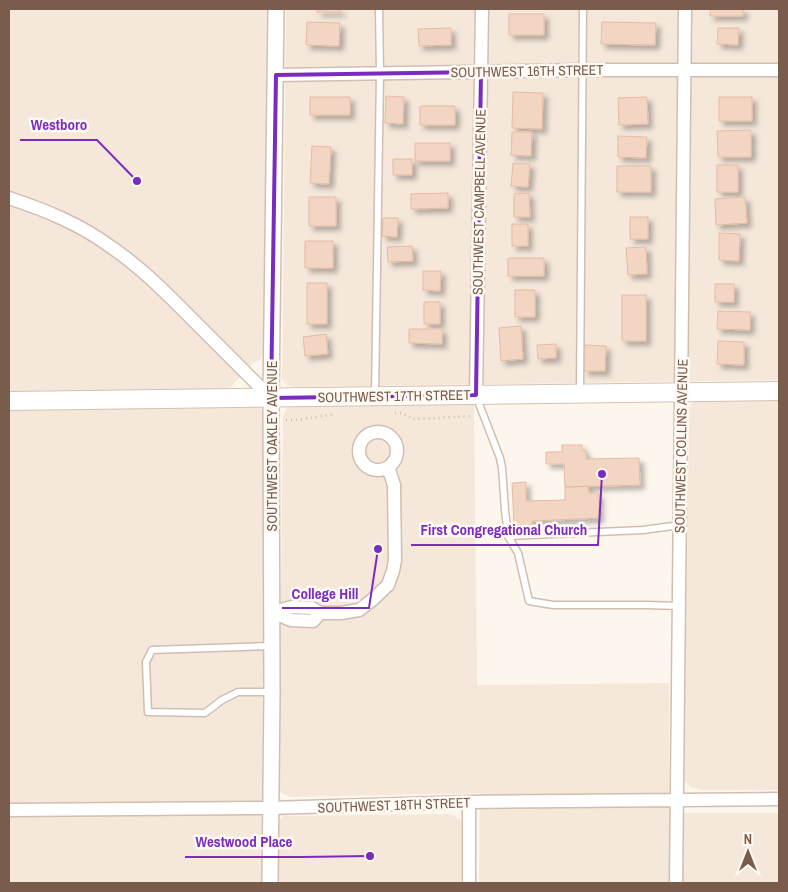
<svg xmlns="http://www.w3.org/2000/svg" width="788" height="892" font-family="'Archivo Narrow',sans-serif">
	<defs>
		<filter id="shadow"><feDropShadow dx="4.5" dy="4.5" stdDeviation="2.5" flood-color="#0004"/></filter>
	</defs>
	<rect width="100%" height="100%" fill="#fdf6ec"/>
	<path fill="#f5e8da" d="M9,9h258l-4,344 -3,7 -7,3 -22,24 -7,2 -215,2z
		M286,9h493v371l-486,7 -8,-3 -3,-6z
		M779,398v392h-77l-11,-3 -6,-6 -1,-8 5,-361 2,-8 8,-5z
		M474,402l3,283 192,-2v130h110v70h-300l1,-90 -190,4 -9,-4 -2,-7 4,-370 4,-9 8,-4z
		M251,407h8l4,5 2,10 -4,461h-252v-474z
		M448,814l7,2 6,5v62h-182v-61l4,-6z"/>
	<path fill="#f3d5c3" stroke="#e6bba3" filter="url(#shadow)" d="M317,9h23v3h-23z
		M710,9h33v7h-33z
		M509,14h35v21h-35z
		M307,22l33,1 -1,23 -33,-1z
		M602,22l54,1 -1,22 -54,-1z
		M451,28v17l-32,1 -1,-17z
		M718,28h21l-1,17 -21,-1z
		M513,92l30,1 -1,36 -30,-1z
		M386,96l18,1 -1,27 -18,-1z
		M310,97h40v18h-40z
		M647,97l1,27 -29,1 -1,-27z
		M719,97h33v24h-33z
		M420,106h35v19h-35z
		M751,130v27h-33l-1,-26z
		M512,132h20l-1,24 -20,-1z
		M618,136l29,1 -1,21 -28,-1z
		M415,143h35v18h-35z
		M312,146l19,1 -2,37 -19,-1z
		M393,159h19v16h-19z
		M513,163l17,1 -2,23 -17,-1z
		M717,165h21v27h-21z
		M617,166h34v26h-34z
		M448,193v15l-37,1v-15z
		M529,193l1,24h-16v-23z
		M309,197h27v29h-27z
		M745,197l2,26 -31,2 -1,-26z
		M630,217h18v22h-18z
		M383,218h15l-1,19 -15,-1z
		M512,224h16v22h-16z
		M719,233l21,1 -1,27 -20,-1z
		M305,241h28v27h-28z
		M412,246l1,15 -25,1 -1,-15z
		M646,247l1,27 -19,1 -2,-27z
		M508,258h36v18h-36z
		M423,271h18l-1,20 -17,-1z
		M307,283h20v41h-20z
		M715,284h19v18h-19z
		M515,290h20v27h-20z
		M622,295h24v46h-24z
		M424,302h16v22h-16z
		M718,311l32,1v18l-33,-1z
		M521,326l2,33 -22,2 -2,-33z
		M409,329h33v15l-33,-1z
		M326,334l2,20 -23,2 -2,-19z
		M718,341l26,1v23l-27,-1z
		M556,344v14l-18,1 -1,-14z
		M584,345l22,1 -1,25h-21z
		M562,445h20v6h4v8l53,-1 1,27 -75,2 -1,-23h-18v-12h16z
		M526,482v19l39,-1v-13l23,-1 1,7h10v25l-67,3v4h-18l-2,-42z"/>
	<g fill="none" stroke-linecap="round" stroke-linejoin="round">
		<g stroke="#d1beb0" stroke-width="9">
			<path id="service" d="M580,392l3,-383
				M375,395l5,-322 -1,-64
				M476,396l24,62 2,10 3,42 3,26 135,-6 37,-5
				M508,536l10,17 11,48 24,4h94l32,1
				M271,646l-119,4 -6,12 2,50 57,1 17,-13 16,-8h34"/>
		</g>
		<g stroke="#d1beb0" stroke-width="15">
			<path id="minor" d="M276,75l306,-5h197
				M9,198c36,12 71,26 102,49 31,21 56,47 82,73 26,26 52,52 78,78
				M476,395l6,-386
				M359 451a19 19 0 1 1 38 0a19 19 0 1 1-38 0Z
				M272,612l20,-5 20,1 8,5h21l18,-3 12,-9 17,-16 5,-14 2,-11 -1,-75 -6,-18
				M272,612l19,8 22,1 7,-8
				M9,810l261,-2 199,-6 310,-3
				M469,883v-81
				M676,883l9,-874"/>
		</g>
		<g stroke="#d1beb0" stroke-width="18">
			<path id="tertiary" d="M270,883l2,-191 -1,-294 5,-389"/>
		</g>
		<g stroke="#d6c0b0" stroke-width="20">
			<path id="secondary" d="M9,401l770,-10"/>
		</g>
		<path stroke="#d9b8a5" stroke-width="2.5" stroke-dasharray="1 4" stroke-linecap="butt" d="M395,413h6l12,6 60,-3
			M286,420h10l39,-6"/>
		<use href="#service" stroke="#fff" stroke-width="6"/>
		<use href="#minor" stroke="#fff" stroke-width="12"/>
		<use href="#tertiary" stroke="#fff" stroke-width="15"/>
		<use href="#secondary" stroke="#fff" stroke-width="18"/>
	</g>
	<path fill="none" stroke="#7b2cbf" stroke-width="4" stroke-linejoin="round" d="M481,72l-5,323 -205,3 5,-323z"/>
	<g text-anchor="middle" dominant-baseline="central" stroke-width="5" stroke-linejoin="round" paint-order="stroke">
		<g font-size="14" fill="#7a5c4d" stroke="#fffaf3">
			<text transform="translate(527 71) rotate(-1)">SOUTHWEST 16TH STREET</text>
			<text transform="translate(479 202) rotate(-89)">SOUTHWEST CAMPBELL AVENUE</text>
			<text transform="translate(394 396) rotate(-1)">SOUTHWEST 17TH STREET</text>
			<text transform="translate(272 446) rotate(-90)">SOUTHWEST OAKLEY AVENUE</text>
			<text transform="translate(681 446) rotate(-89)">SOUTHWEST COLLINS AVENUE</text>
			<text transform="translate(394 805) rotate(-2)">SOUTHWEST 18TH STREET</text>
		</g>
	</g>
	<path fill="none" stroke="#7b2cbf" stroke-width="2" d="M137 181L97 140H20M602 474L598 545H411M378 549L369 608H282M370 856L302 857H185"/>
	<g fill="#7b2cbf" stroke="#fffaf3" stroke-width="2">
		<circle cx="137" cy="181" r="5"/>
		<circle cx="602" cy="474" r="5"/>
		<circle cx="378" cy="549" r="5"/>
		<circle cx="370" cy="856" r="5"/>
	</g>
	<g font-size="15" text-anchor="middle" font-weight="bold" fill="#7b2cbf" stroke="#fffaf3" stroke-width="5" stroke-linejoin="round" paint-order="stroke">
		<text x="59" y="130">Westboro</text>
		<text x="504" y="535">First Congregational Church</text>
		<text x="325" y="599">College Hill</text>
		<text x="244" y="847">Westwood Place</text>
	</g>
	<rect width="788" height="892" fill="none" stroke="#7a5c4d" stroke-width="20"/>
	<g transform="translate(748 852)" stroke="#fffaf3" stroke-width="4" paint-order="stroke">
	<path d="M0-4L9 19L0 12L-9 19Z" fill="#7a5c4d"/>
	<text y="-8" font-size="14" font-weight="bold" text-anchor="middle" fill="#7a5c4d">N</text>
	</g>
</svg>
